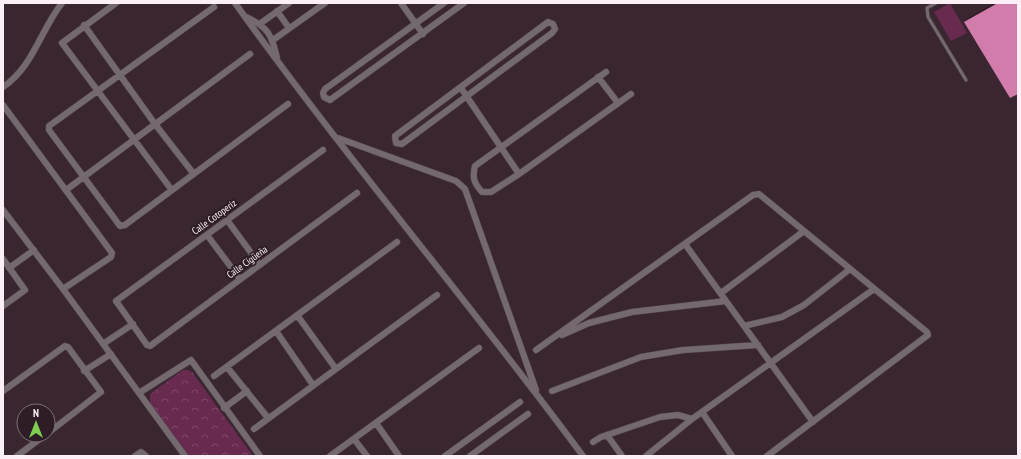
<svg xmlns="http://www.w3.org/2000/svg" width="1021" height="459" font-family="'PT Sans Narrow',sans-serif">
	<defs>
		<pattern id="park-crowns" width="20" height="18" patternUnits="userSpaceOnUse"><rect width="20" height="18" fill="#682a4f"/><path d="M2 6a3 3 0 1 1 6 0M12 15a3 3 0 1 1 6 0" fill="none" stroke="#7e4969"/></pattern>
		<filter id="shadow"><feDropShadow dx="2.5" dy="-2.5" stdDeviation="0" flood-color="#0009"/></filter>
	</defs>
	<rect width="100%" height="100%" fill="#392630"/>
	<path fill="url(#park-crowns)" d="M183,370h5l4,2 61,84h-64l-39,-53v-9z"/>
	<path fill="#682a4f" d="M950,3l17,30 -16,8 -17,-29z"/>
	<path fill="#d17cab" filter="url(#shadow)" d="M998,3h20v91l-8,4 -46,-76z"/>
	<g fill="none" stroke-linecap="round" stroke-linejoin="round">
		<g stroke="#54424c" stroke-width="4">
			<path id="lane" d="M936,3l-9,5 1,9 38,63"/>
		</g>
		<g stroke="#54424c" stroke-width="7">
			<path id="street" d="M116,3l-54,40 109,146
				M235,3c111,155 235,300 348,453
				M401,3l22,31
				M444,3l-119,86 -2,4 1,4 6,3 134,-97
				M214,7l-165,119v4l71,96 5,-1 163,-121
				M277,11l12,17
				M246,17c22,10 26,18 31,41
				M548,22l5,2 2,5 -3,4 -150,111 -6,-1 -1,-7z
				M261,23l28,-20
				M84,25l71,99 38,49
				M273,40l52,-37
				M606,72l-131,94c-3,12 -1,17 7,26h9l28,-18 112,-80
				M598,77l20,26
				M3,87c30,-20 37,-56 59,-84
				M461,88l58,86
				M3,105l109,148 -1,4 -48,32
				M338,138l118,43 9,8 71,201
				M323,150l-207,151 31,44 3,1 207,-153
				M66,190l184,-136
				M3,210l60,79 122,167
				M227,220l33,45
				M207,235l33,44
				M685,244l128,178
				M3,259l22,31 -22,16
				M9,268l25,-18
				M721,293l83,-62
				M297,315l39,54
				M744,326l38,-9 22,-12 46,-36
				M276,331l37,54
				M562,335l27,-12 43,-11 94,-11
				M103,344l30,-20
				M536,350l217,-155 6,-1 168,138 1,3 -161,121
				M227,367l41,51
				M84,371l27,-17
				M214,376l183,-134
				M3,391l62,-45 3,1 33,45 -53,41
				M552,391l89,-34 42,-7 75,-5
				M139,393l52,-33 69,96
				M224,408l23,-17
				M702,412l30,44
				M376,423l23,33
				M254,429l183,-134
				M607,435l15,21
				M354,439l13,17
				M593,442l8,-5 59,-20 18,-2 14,4
				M17,456l28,-21
				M135,456l6,-4 5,4
				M330,456l149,-108
				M445,456l75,-54
				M470,456l58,-42
				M646,456l46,-37 182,-130"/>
		</g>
		<use href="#lane" stroke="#73696e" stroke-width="3"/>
		<use href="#street" stroke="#73696e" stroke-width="6"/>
	</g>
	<g text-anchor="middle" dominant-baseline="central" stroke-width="4" stroke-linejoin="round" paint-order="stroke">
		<g font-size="10" fill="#fceff5" stroke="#2e1d26">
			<text transform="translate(214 217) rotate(-36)">Calle Cotoperiz</text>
			<text transform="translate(247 262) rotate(-36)">Calle Cigüeña</text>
		</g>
	</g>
	<rect width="1021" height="459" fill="none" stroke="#fceff5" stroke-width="8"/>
	<g transform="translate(36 423)"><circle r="19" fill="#2e1d26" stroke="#807179"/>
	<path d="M0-3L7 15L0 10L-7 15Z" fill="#7fd052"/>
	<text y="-6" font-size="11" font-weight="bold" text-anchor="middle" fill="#fceff5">N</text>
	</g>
</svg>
